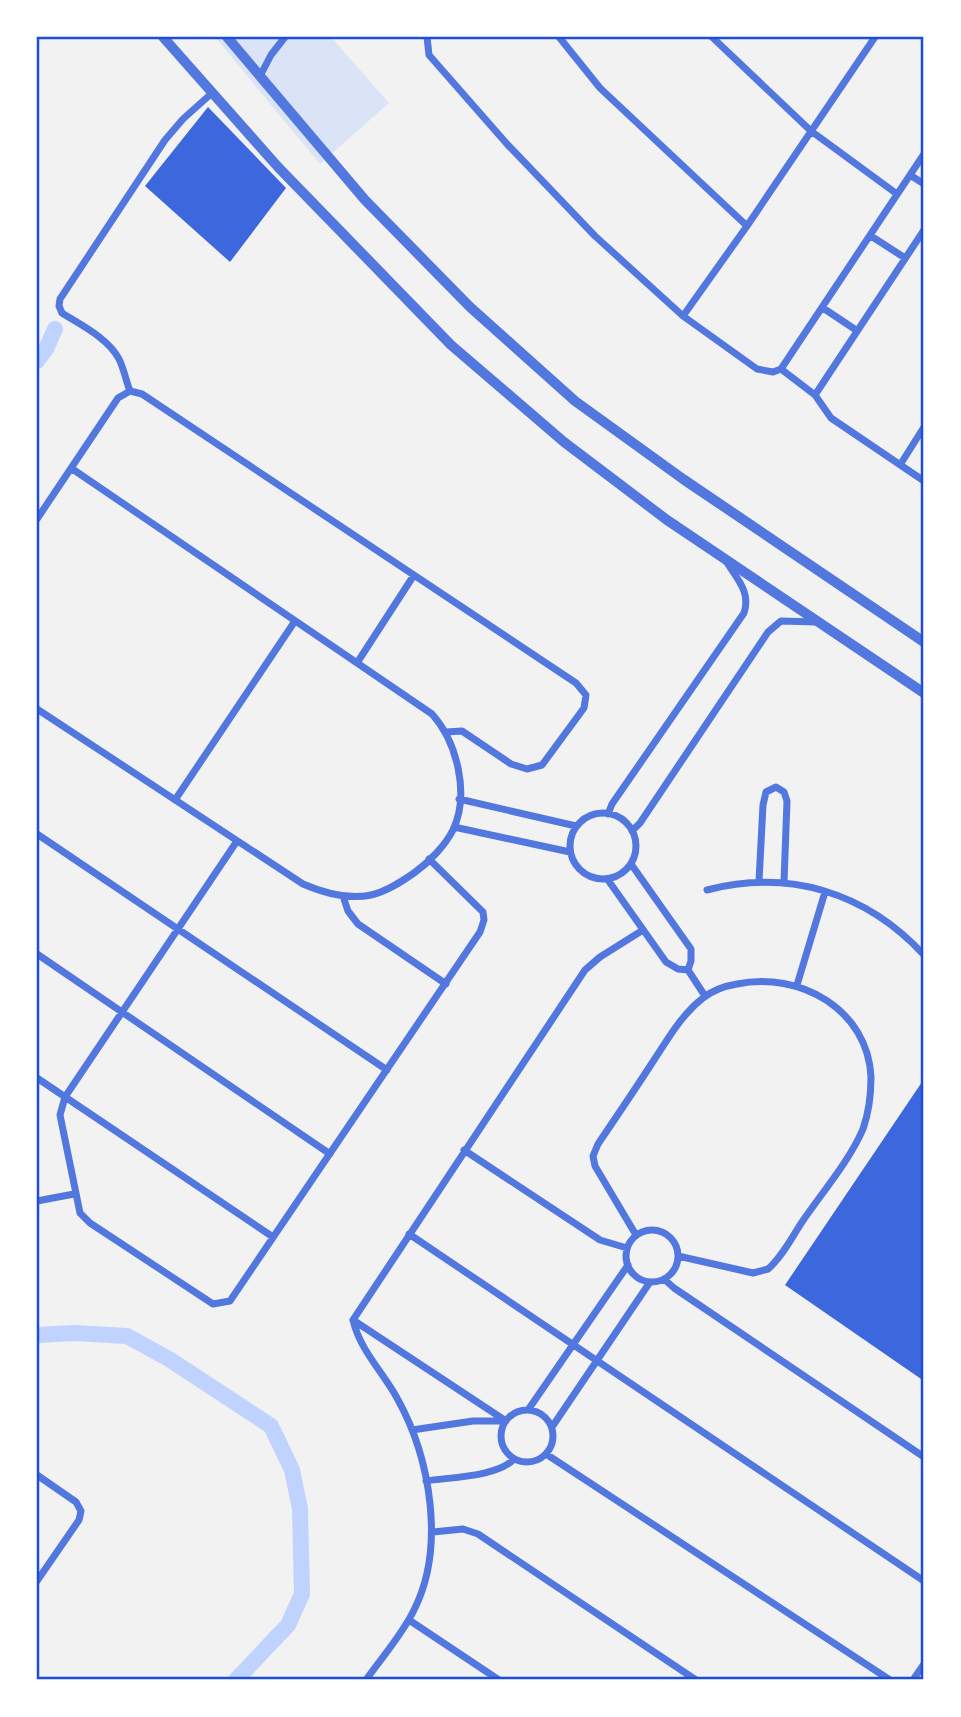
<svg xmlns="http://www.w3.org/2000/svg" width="961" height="1717" font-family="Inter,sans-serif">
	<rect width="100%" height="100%" fill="#f2f2f2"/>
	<path fill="#dbe4f7" d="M215,37h116l58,66 -69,61z"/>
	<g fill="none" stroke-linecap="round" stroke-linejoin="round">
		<path stroke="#bfd3fe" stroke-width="16" d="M37,361l9,-12 9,-20
			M37,1335l37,-2 53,3 42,23 102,67 21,44 8,39 2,85 -14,31 -52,55"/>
	</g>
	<path fill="#3d67dc" d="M208,107l78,81 -56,74 -85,-76z
		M924,1079v302l-139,-96z"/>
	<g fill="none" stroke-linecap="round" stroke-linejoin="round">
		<path stroke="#5277de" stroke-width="7" d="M427,37l2,18 78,89 88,92 88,80 74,53 16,3 8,-3 34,26 16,23 93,63
			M559,37l41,51 147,138 -64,90
			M712,37l99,94 86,63
			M260,76l11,-21 14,-18
			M910,175l14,9
			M747,226l128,-189
			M871,236l34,22
			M823,308l33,22
			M781,369l143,-215
			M130,391c-4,-10 -6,-22 -11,-32 -11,-21 -38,-34 -57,-46l-3,-7 1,-7 105,-159 18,-21 29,-26
			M815,395l109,-165
			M900,465l24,-38
			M37,519l81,-121 12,-7 12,3 434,289 10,12 -2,13 -42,57 -15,4 -16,-5 -49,-33 -16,1
			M357,663l57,-88
			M37,709l266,175c21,9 45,16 68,11 15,-3 30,-13 43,-22 14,-10 31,-27 39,-43 17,-36 4,-88 -21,-116l-361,-246
			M459,799l117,27
			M175,800l120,-179
			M570 846a33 33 0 1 1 66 0a33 33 0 1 1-66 0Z
			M608,814l4,-10 132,-191c7,-21 -7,-34 -18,-52
			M454,827l116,25
			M632,831l8,-8 128,-191 13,-11 35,1
			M37,834l350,236
			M237,841l-172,256 -5,18 20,98 10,10 123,81 17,-3 250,-369 4,-12 -1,-8 -54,-53
			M631,864l60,85v12l-3,9 17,26
			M608,880l58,82 12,7 10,1
			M759,881l4,-76 3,-13 10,-5 8,5 3,9 -3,81
			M707,890c82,-21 159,2 217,65
			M343,896l5,15 10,13 88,60
			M37,954l293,200
			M797,985l28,-93
			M37,1078l236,159
			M464,1150l136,90 27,8
			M37,1201l37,-7
			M626 1256a26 26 0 1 1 52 0a26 26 0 1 1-52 0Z
			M409,1234l515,347
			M636,1235l-41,-69 -2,-10 5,-12c19,-28 38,-56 56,-84 14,-21 28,-46 49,-62 10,-8 22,-12 34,-14 62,-13 131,25 134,93 0,17 -2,35 -8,52 -13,31 -42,65 -61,93 -10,15 -20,35 -34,47l-15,4 -75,-17
			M664,1279l10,9 250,169
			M353,1320l153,101
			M501 1436a26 26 0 1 1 52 0a26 26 0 1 1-52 0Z
			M528,1410l100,-145
			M552,1427l98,-145
			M412,1430l61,-9h32
			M546,1454l344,226
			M37,1475l39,27 5,9 -2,9 -42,61
			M426,1481c25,-4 71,-4 88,-22
			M433,1532l30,-3 15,5 218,146
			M409,1620l90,60
			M366,1680c16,-23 36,-45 48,-70 32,-63 16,-153 -17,-212 -15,-27 -37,-48 -44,-78l232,-350 15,-13 43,-27
			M913,1680l11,-16"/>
		<path stroke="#5277de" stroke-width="10" d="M163,37l115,130 173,178 113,97 103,78 257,173
			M227,37l138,163 105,107 105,94 108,78 241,163"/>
	</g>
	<rect width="961" height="1717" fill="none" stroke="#ffffff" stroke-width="77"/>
	<rect x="38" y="38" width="884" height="1640" fill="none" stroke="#1d4ed8" stroke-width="2.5"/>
</svg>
